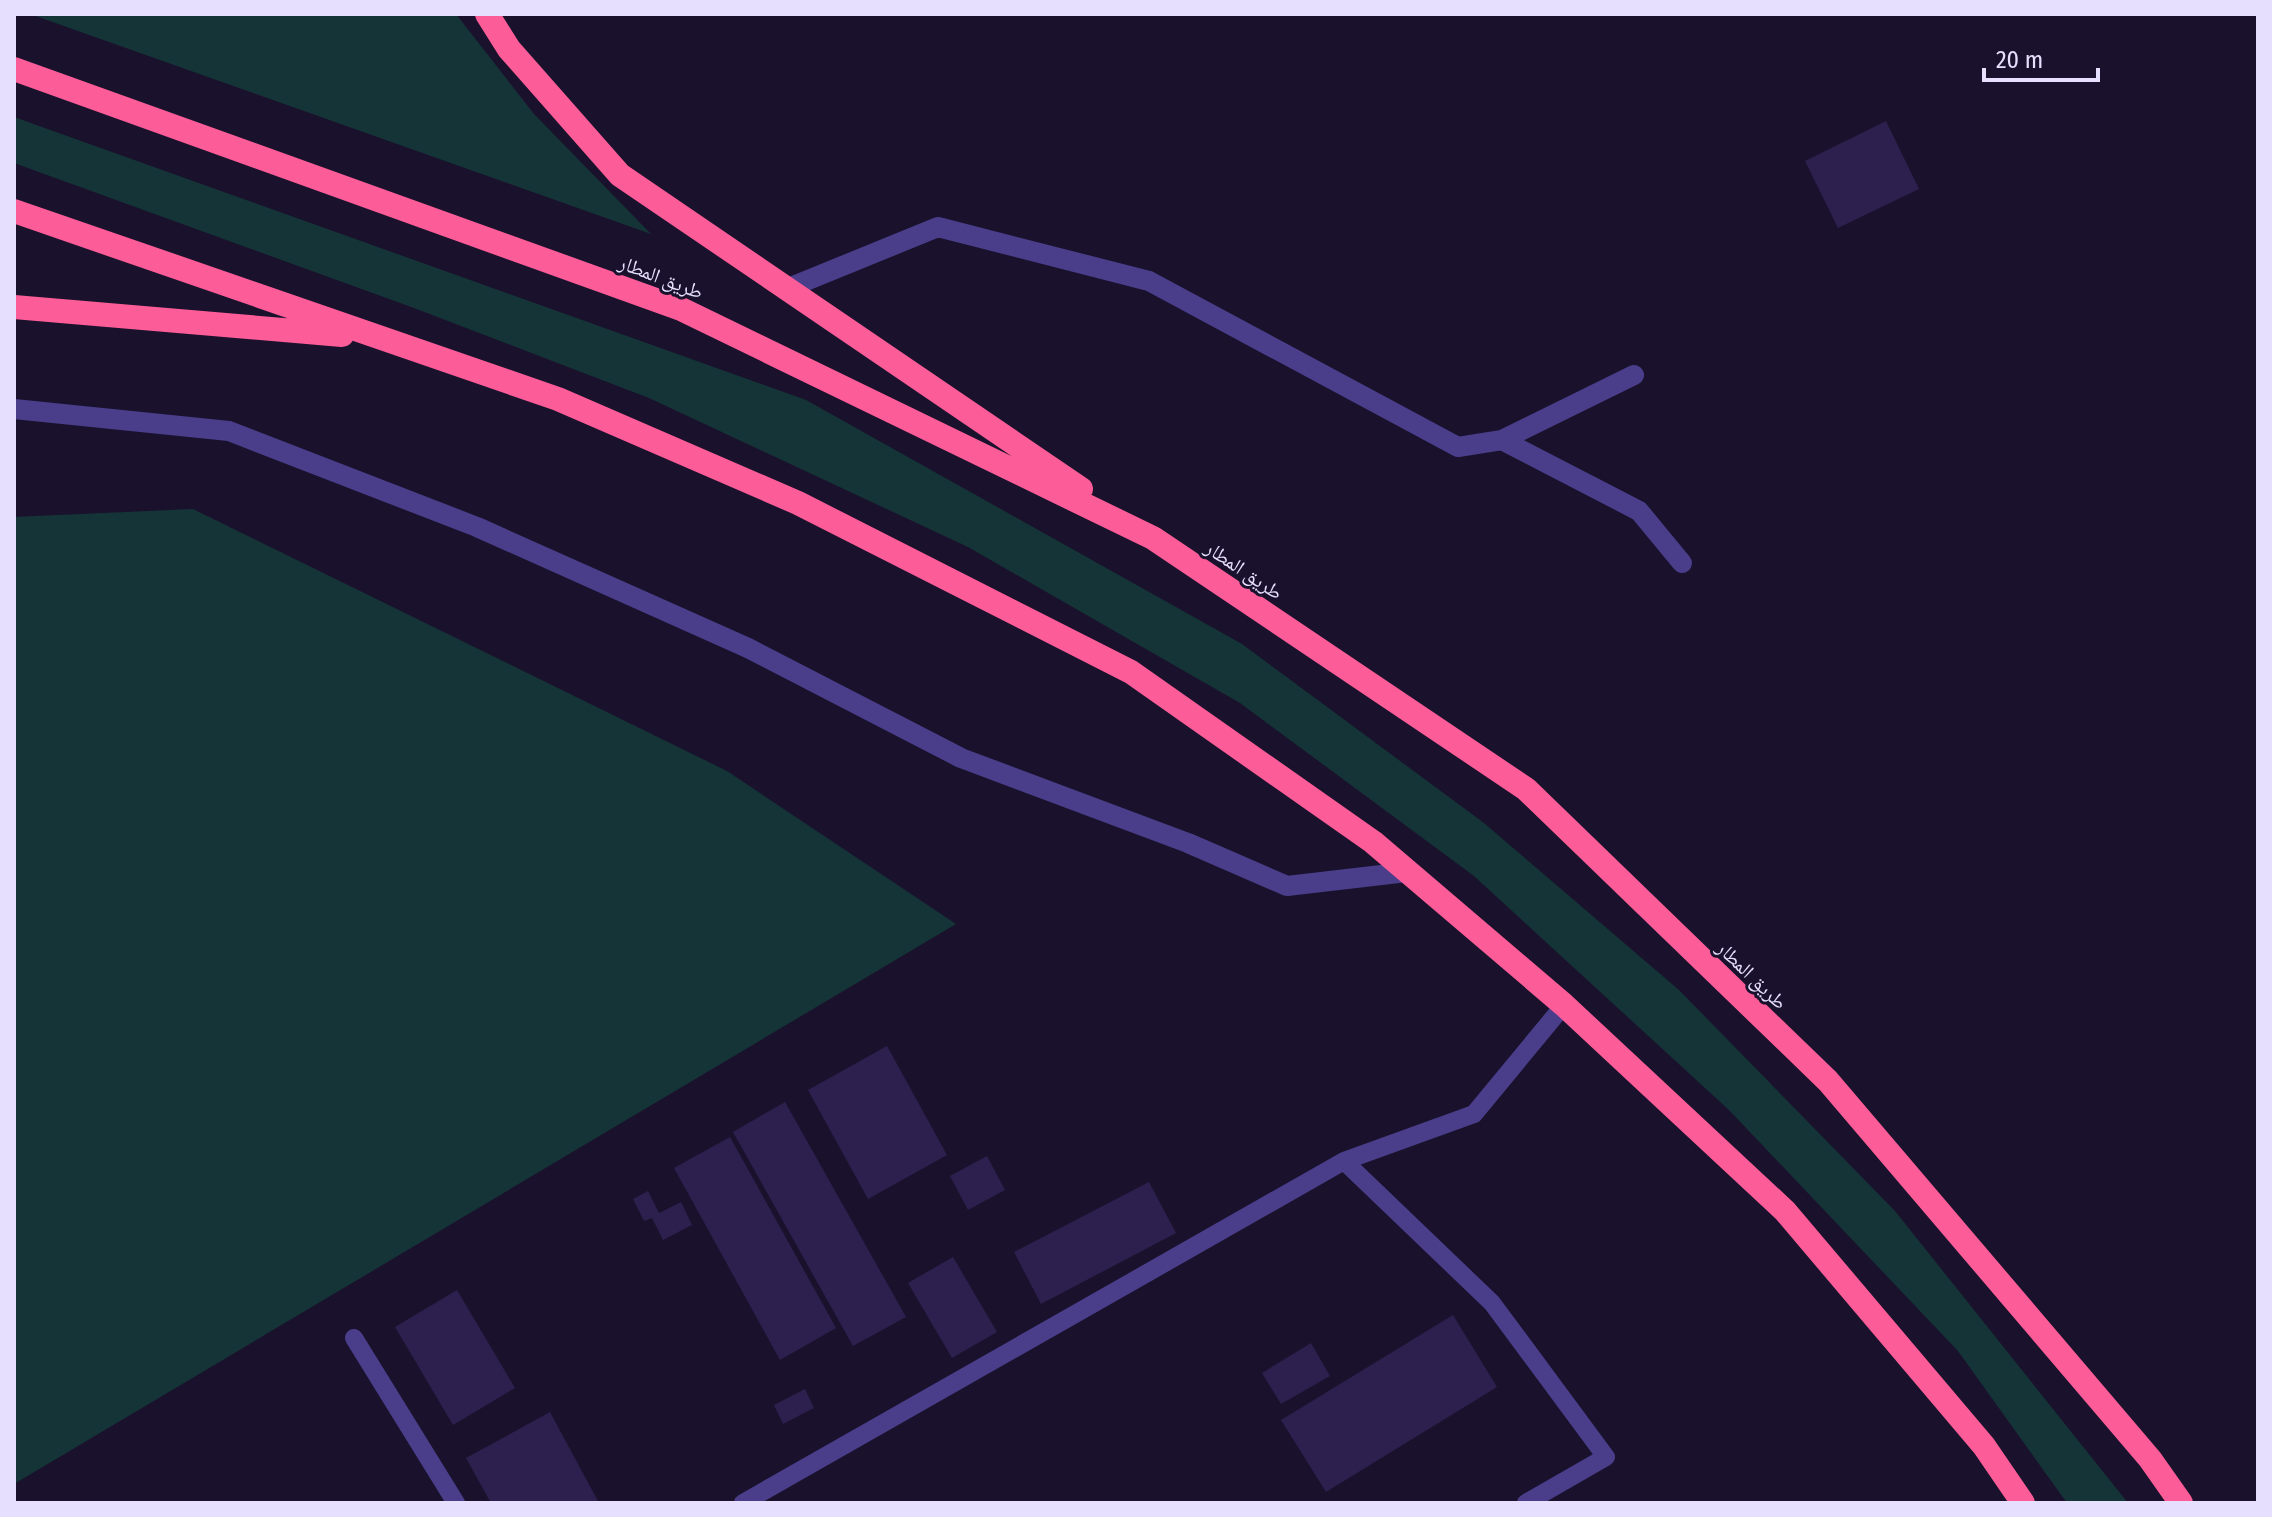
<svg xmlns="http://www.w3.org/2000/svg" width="2272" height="1517" font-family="'Fira Sans Condensed','Noto Naskh Arabic',sans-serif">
	<rect width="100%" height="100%" fill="#1a122d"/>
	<path fill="#153437" d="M30,14h426l78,100 117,120z
		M14,117l792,283 436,244 242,179 195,167 216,221 233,292h-61l-109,-152 -229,-241 -255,-234 -234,-173 -272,-156 -319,-149 -235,-90 -400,-145z
		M193,509l534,262 229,153 -942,560v-967z"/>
	<path fill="#2d1f4e" d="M1886,121l33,68 -81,39 -33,-67z
		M887,1046l60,109 -79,44 -60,-109z
		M785,1102l121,215 -53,29 -120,-214z
		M730,1137l106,191 -56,32 -106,-192z
		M987,1156l18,34 -37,20 -18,-34z
		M1149,1182l27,51 -135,71 -27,-52z
		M648,1191l11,22 22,-11 11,23 -29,15 -11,-22 -8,3 -11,-22z
		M953,1257l44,75 -45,26 -44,-75z
		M457,1290l58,98 -62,37 -58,-98z
		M1453,1315l44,72 -171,105 -45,-72z
		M1311,1343l19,33 -49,28 -19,-31z
		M805,1389l9,19 -31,16 -9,-19z
		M550,1412l49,91h-108l-25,-45z"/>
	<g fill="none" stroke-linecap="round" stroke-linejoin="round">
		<path stroke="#4a3e8b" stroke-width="18" d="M354,1338l102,165
			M743,1503l601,-342
			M1526,1503l80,-46 -114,-154 -148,-142 130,-47 90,-109"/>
		<path stroke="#4a3e8b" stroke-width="20" d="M786,289l152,-62 211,54 309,166 44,-7 132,-65
			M14,409l215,22 248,96 271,121 213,110 227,85 99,43 120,-14
			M1502,440l137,71 43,52"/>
		<path stroke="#fc5c97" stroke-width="24" d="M487,14l22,35 111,126 461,314
			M14,69l667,240 472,229 373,251 302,292 322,378 31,44
			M14,211l544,188 240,104 333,169 242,170 191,163 221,206 199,235 39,57
			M14,307l328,28"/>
	</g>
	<g text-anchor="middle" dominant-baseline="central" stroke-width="6" stroke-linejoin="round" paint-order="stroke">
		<g font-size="20" fill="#e6dffe" stroke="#1a122d">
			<text transform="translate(661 277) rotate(21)">طريق المطار</text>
			<text transform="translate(1244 570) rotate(34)">طريق المطار</text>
			<text transform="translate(1752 975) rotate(44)">طريق المطار</text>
		</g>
	</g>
	<rect width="2272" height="1517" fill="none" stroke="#e6dffe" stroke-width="32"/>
	<path d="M1984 68v12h114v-12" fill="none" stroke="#e6dffe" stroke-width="4"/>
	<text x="1996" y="68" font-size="24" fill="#e6dffe" stroke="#1a122d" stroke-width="6" paint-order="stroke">20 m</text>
</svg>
